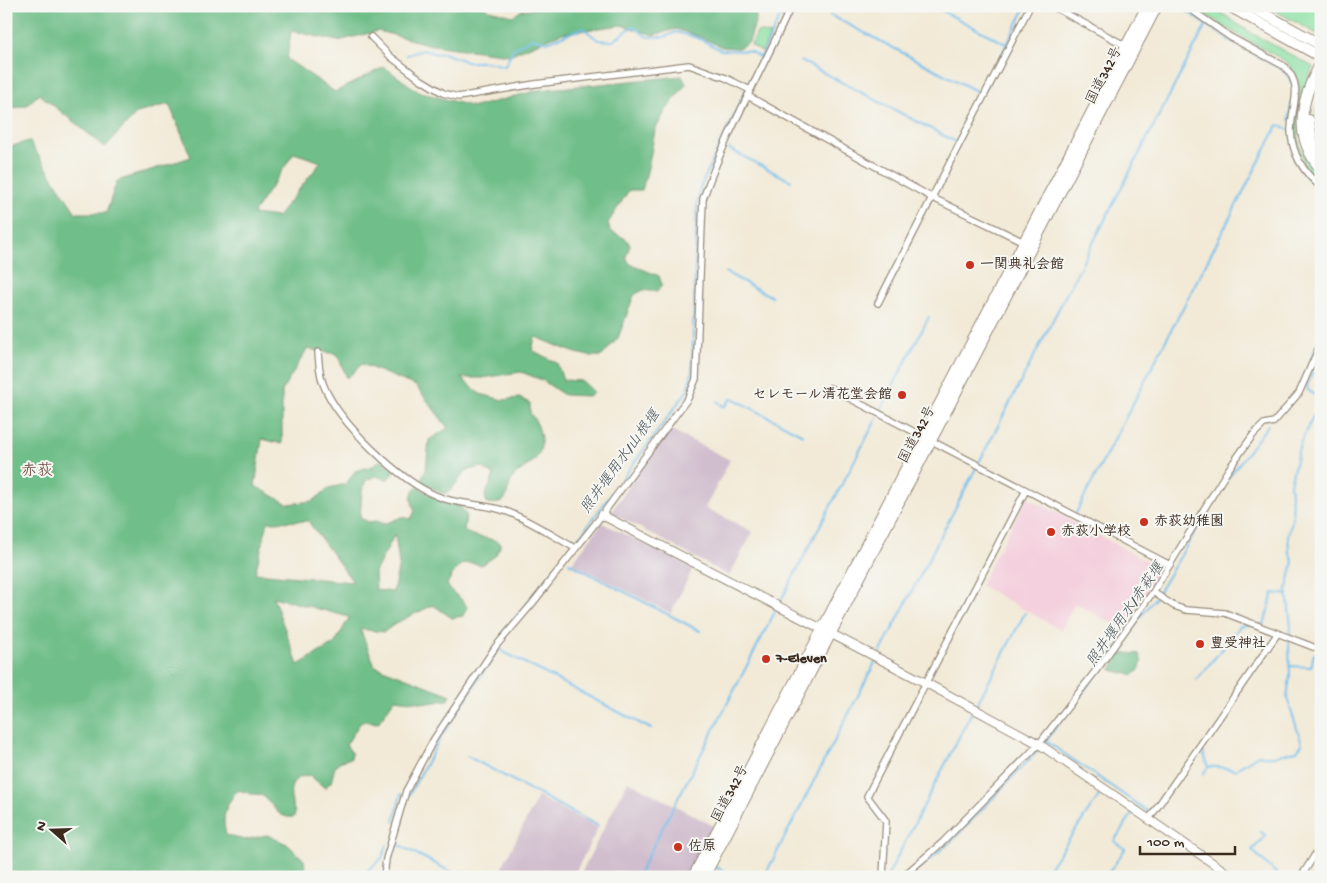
<svg xmlns="http://www.w3.org/2000/svg" width="1327" height="883" font-family="'Gochi Hand','Klee One',sans-serif">
	<rect width="100%" height="100%" fill="#f6f6f2"/>
	<filter id="ink" filterUnits="userSpaceOnUse"><feTurbulence type="fractalNoise" baseFrequency=".02" numOctaves="2"/><feDisplacementMap in="SourceGraphic" scale="10" xChannelSelector="R" yChannelSelector="G"/><feConvolveMatrix kernelMatrix="1 2 1 2 8 2 1 2 1" color-interpolation-filters="sRGB"/></filter>
	<filter id="wash" filterUnits="userSpaceOnUse"><feTurbulence type="fractalNoise" baseFrequency=".0096" numOctaves="4" result="noise"/><feDisplacementMap in="SourceGraphic" scale="20" xChannelSelector="R" yChannelSelector="G"/><feGaussianBlur stdDeviation="1.12" result="paint"/><feColorMatrix in="noise" values="0 0 0 0 0 0 0 0 0 0 0 0 0 0 0 0 0 1.4 0 .05"/><feComposite in="paint" operator="in"/></filter>
	<g filter="url(#wash)">
		<rect width="100%" height="100%" fill="#f2ead7"/>
		<path fill="#f4cfdd" d="M1027,497l133,71 1,5 -39,56 -47,-26 -14,27 -81,-45z"/>
		<path fill="#d0bdcd" d="M669,429l61,31 -25,48 48,24 -24,44 -118,-64z
			M602,523l91,45 -22,45 -99,-50z
			M628,781l86,45 -28,51h-107z
			M538,797l60,31 -25,49h-76z"/>
		<path fill="#8ae0a3" stroke="#628560" d="M1193,6h18l37,25 65,36c-15,35 -28,80 8,109v8l-5,-3 -11,-15 -10,-26v-32l5,-16 -4,-17 -9,-13 -61,-34z
			M1266,6h55v30l-51,-28z
			M758,31l12,4 -8,17 -11,-7z
			M1321,95v54c-9,-17 -7,-37 0,-54z"/>
		<path fill="#6fbe89" stroke="#557454" fill-rule="evenodd" d="M6,6h476l8,4 23,6 9,-6 15,-1 2,-3h216l1,13 -7,23 -11,6 -16,-1 -22,-10 -24,-8 -23,6 -31,-10 -60,8 -53,22 -77,-10 -54,-14 -40,10 -47,-10 -4,28 48,33 49,-25 35,25 55,15 65,-17 143,-14 4,8 -20,26 -11,20 -6,34 -7,26h-13l-21,33 2,8 16,8 4,6 -4,12 4,7 29,12 3,9 -5,7 -14,-2 -9,5 -16,43 -16,18c-25,2 -45,-12 -67,-19l-3,13 25,13 6,17 19,1 11,10 -3,5 -26,-1 -22,-15 -21,-8 -39,6h-21l19,16 23,6 16,-2 11,5v10c9,10 16,31 7,44 -6,8 -14,11 -21,17 -14,14 -1,33 -29,29l-2,-7 9,-21 -12,-8 -15,3 -17,21 -6,3 -21,-11 -1,-6 4,-7 3,-30 19,-12 -32,-42 -54,-22 -15,14 -10,-24 -30,-5 -25,42v53l-20,-5 -7,47 33,18 25,-3 16,-13 17,-4 9,-13 18,-5 6,-5h4l10,8v5l-6,6 -11,-4 -10,4 -4,11 -2,27 9,4 7,-1 8,3 18,-7 9,2 4,-8c-4,-10 -6,-17 2,-25 14,11 27,16 44,21l5,8 -2,15c8,9 25,6 36,13v4l-5,9 -13,9c-23,-5 -23,-1 -35,19 4,11 14,11 20,23l-4,9 -11,2 -19,-13 -37,18 -12,9 -24,-3 15,37 76,29 -3,5 -20,3 -33,-4 -17,24 -14,-2 -4,2 -14,22 6,8 -1,5 -12,4 -4,5 -4,15 -6,6 -16,-13c-4,1 -10,2 -12,4 -11,8 -5,24 -2,34l-1,4c-18,2 -20,-13 -31,-21 -4,-2 -8,-2 -12,-2 -13,-4 -13,-7 -21,7 -7,11 -7,21 -4,34l19,5 22,-5 20,9 17,16 2,17h-8l-3,-6 -6,1 -4,5h-279v-729l23,-7 47,72h30l11,-32 74,-24 -22,-53 -32,9 -32,34 -66,-53 -12,11 -21,5zM294,153l27,9 -44,55 -24,-3zM308,521l45,61h-1l-97,-9 13,-51zM395,534l4,30 -6,28 -17,-2 -1,-18zM273,597l76,20v1l-14,25 -37,22z
			M1126,653l13,1 3,8 -3,8 -6,5 -22,-5 7,-14z"/>
		<g fill="none" stroke-linecap="round" stroke-linejoin="round">
			<path stroke="#73bfed" stroke-width="2" d="M933,6l73,38
				M1179,6l50,34 54,30 7,9 2,6
				M830,15l152,79 44,-88
				M407,55l16,-5 14,4 6,-1 25,9h19l18,4 8,-17 19,-11 15,4 36,-14 15,12 15,1 20,-15 14,11h18l11,-5 22,6 23,12 28,1 11,6
				M801,61l157,82
				M1289,120l4,-27
				M729,149l62,32
				M1298,163l6,11 17,16
				M725,272l47,25
				M1311,359l10,-24
				M717,401l7,6 8,-9 71,37
				M880,411l49,-94
				M1076,513l202,-388 11,5
				M569,563l131,68
				M779,604l99,-188
				M1260,624h4l9,-31 15,2
				M503,633l81,-102 103,-140 5,-19 5,-166 3,-18 85,-182
				M498,649l153,80
				M879,655l327,-630
				M1289,666l22,1 3,-13 7,3
				M1196,680l35,-41 9,-13 10,-1
				M976,706l49,-93
				M1046,741l104,72
				M1044,743l111,-145 71,-117 42,-56
				M1202,749l6,18
				M467,756l131,70
				M1203,774l5,-7c9,-1 18,1 27,3l23,-15c16,4 23,-2 39,-4l5,-7 -15,-46 3,-22 -1,-32 2,-17 -4,-37 6,-29 -4,-10 -1,-16 5,-18 -3,-33 10,-40 21,-44 -13,-10 -1,-4 14,-35
				M407,794l2,1 32,-58 61,-94
				M394,822l7,-28h1
				M1260,831l6,5 -14,14 28,27
				M397,844l64,33
				M716,867l19,10
				M360,877l22,-19 5,-13
				M637,877l140,-269
				M764,877l113,-218
				M887,877l86,-167
				M909,877l44,-37 88,-93
				M1043,877l58,-84
				M1106,877l19,-28 -11,-8 18,-27"/>
		</g>
	</g>
	<g filter="url(#ink)">
		<g fill="none" stroke-linecap="round" stroke-linejoin="round">
			<g stroke="#968a7a" stroke-width="8">
				<path id="street" d="M1052,6l76,41
					M1186,6l44,31 54,29c21,21 7,39 7,65 1,23 13,42 30,56
					M371,37l20,20 29,22 23,14 15,4 77,-13 154,-19 37,13 24,12
					M748,96l183,101 95,46
					M878,303l152,-297
					M318,352c1,11 1,23 6,34 15,37 76,95 113,110 22,10 48,7 71,16 23,9 45,24 67,36
					M830,388l340,177
					M1153,592l21,14 12,4 39,3 96,37
					M1149,819l129,-186
					M384,877l2,-18 20,-68 28,-52 62,-93 36,-42 70,-89 86,-117 8,-19 7,-180c23,-67 59,-128 88,-193
					M883,877l3,-56 -19,-25 159,-306
					M902,877l41,-35 96,-98 62,-80 52,-72 75,-122 25,-35 11,-11 10,-2 25,-29 22,-50
					M1301,877l20,-32"/>
			</g>
			<g stroke="#968a7a" stroke-width="10">
				<path id="secondary" d="M602,515l324,168 113,61 194,133"/>
			</g>
			<g stroke="#968a7a" stroke-width="12">
				<path id="highway" d="M1229,6l92,51
					M1250,6l71,39
					M1321,63c-20,35 -29,73 0,106
					M1309,120l3,21 9,17
					M693,877l454,-871
					M704,877l453,-871"/>
			</g>
			<use href="#street" stroke="#fff" stroke-width="5.5"/>
			<use href="#secondary" stroke="#fff" stroke-width="8"/>
			<use href="#highway" stroke="#fff" stroke-width="10"/>
		</g>
	</g>
	<g fill="#c8321e" stroke="#f6f6f2" stroke-width="2">
		<circle cx="970" cy="265" r="5"/>
		<circle cx="902" cy="395" r="5"/>
		<circle cx="1144" cy="522" r="5"/>
		<circle cx="1051" cy="532" r="5"/>
		<circle cx="1200" cy="644" r="5"/>
		<circle cx="766" cy="659" r="5"/>
		<circle cx="678" cy="847" r="5"/>
	</g>
	<g text-anchor="middle" dominant-baseline="central" stroke-width="4" stroke-linejoin="round" paint-order="stroke">
		<g font-size="14" fill="#3b2a1e" stroke="#f6f6f2">
			<text transform="translate(1105 76) rotate(-63)">国道342号</text>
			<text transform="translate(918 435) rotate(-62)">国道342号</text>
			<text transform="translate(731 794) rotate(-62)">国道342号</text>
		</g>
		<g font-size="14" font-weight="bold" fill="#3b2a1e" stroke="#f6f6f2" text-anchor="start">
			<text x="980" y="265">一関典礼会館</text>
			<text x="892" y="395" text-anchor="end">セレモール清花堂会館</text>
			<text x="1154" y="522">赤荻幼稚園</text>
			<text x="1061" y="532">赤荻小学校</text>
			<text x="1210" y="644">豊受神社</text>
			<text x="776" y="659">7-Eleven</text>
			<text x="688" y="847">佐原</text>
		</g>
		<g font-size="15" font-style="italic" fill="#4c575c" stroke="#f6f6f2">
			<text transform="translate(621 462) rotate(-54)">照井堰用水/山根堰</text>
			<text transform="translate(1126 615) rotate(-55)">照井堰用水/赤萩堰</text>
		</g>
		<g font-size="16" font-weight="bold" fill="#7b594f" stroke="#f6f6f2">
			<text x="37" y="472">赤荻</text>
		</g>
	</g>
	<rect width="1327" height="883" fill="none" stroke="#f6f6f2" stroke-width="25"/>
	<g transform="translate(52 830) rotate(290)" stroke="#f6f6f2" stroke-width="4" paint-order="stroke">
	<path d="M0-4L9 19L0 12L-9 19Z" fill="#3b2a1e"/>
	<text y="-8" font-size="14" font-weight="bold" text-anchor="middle" fill="#3b2a1e">N</text>
	</g>
	<path d="M1140 846v8h95v-8" fill="none" stroke="#3b2a1e" stroke-width="2.5"/>
	<text x="1147" y="846" font-size="15" fill="#3b2a1e" stroke="#f6f6f2" stroke-width="4" paint-order="stroke">100 m</text>
</svg>
